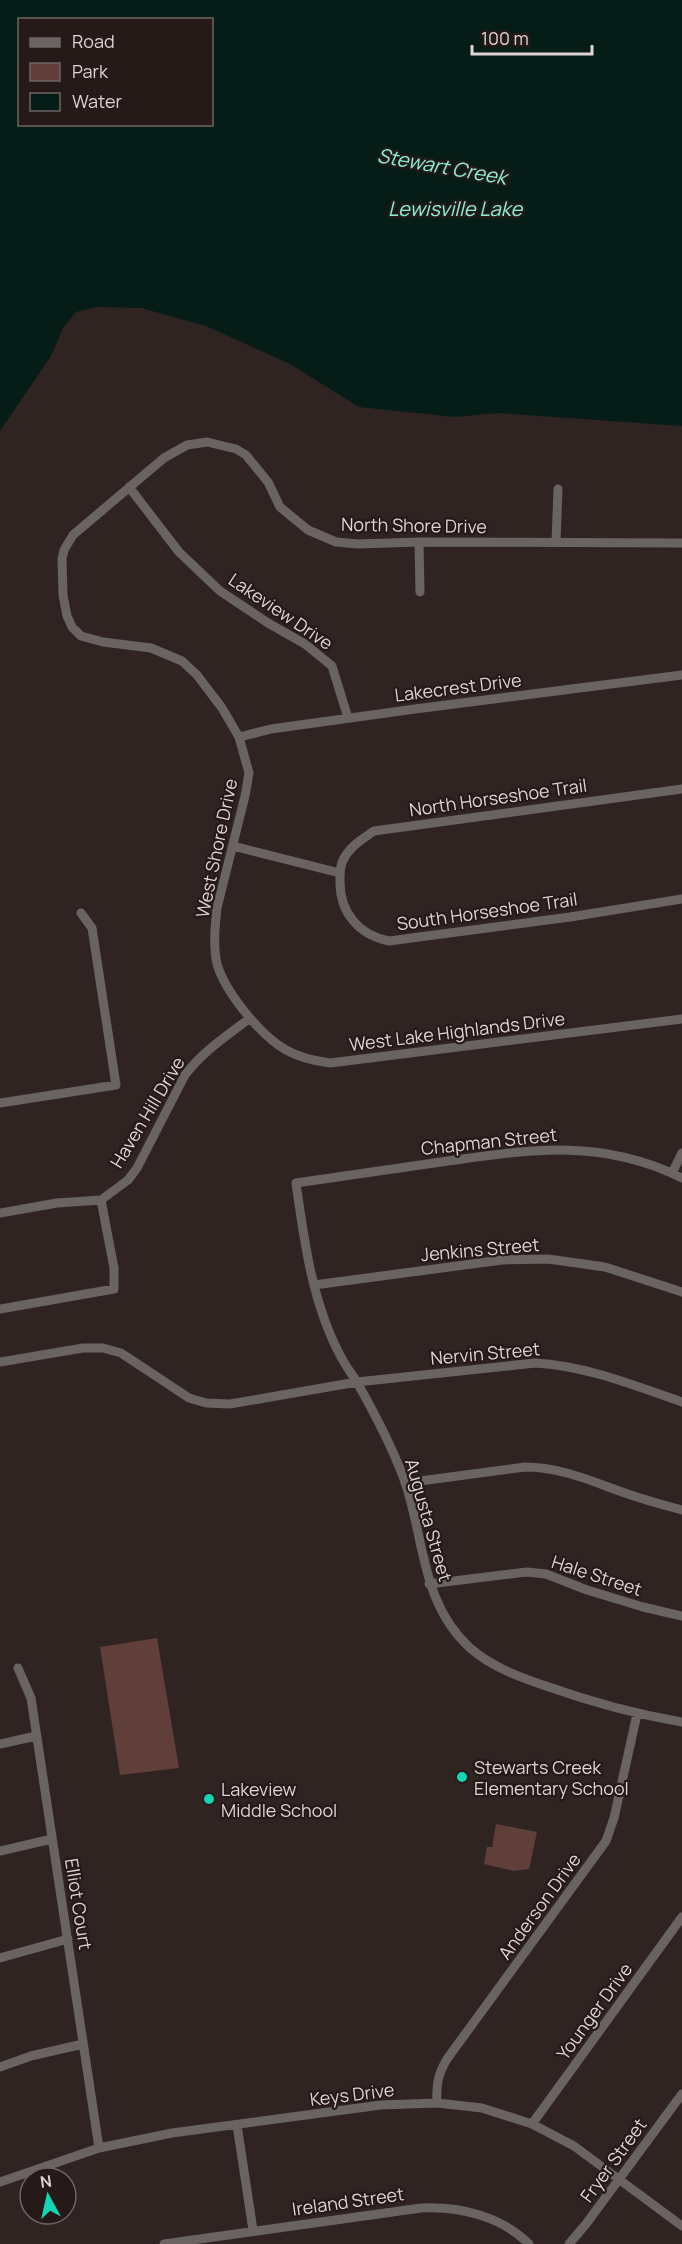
<svg xmlns="http://www.w3.org/2000/svg" width="682" height="2244" font-family="Manrope,sans-serif">
	<rect width="100%" height="100%" fill="#302422"/>
	<path fill="#603f3a" d="M157,1638l22,130 -59,7 -20,-128z
		M496,1824l41,8 -8,37 -15,2 -30,-7 3,-17h5z"/>
	<path fill="#061c17" fill-rule="evenodd" d="M0,0h682v426l-183,-13 -45,4 -95,-10 -69,-43 -84,-38 -65,-18 -44,-1 -21,5 -13,16 -12,28 -51,75zM20,20h192v104h-192z"/>
	<g fill="none" stroke-linecap="round" stroke-linejoin="round">
		<path stroke="#696362" stroke-width="9" d="M129,487l50,65 41,39 48,32 37,21 27,22 16,52
			M419,542l1,50
			M556,542l2,-53
			M682,543l-263,-1 -61,2 -22,-2 -28,-12 -28,-23 -12,-25 -22,-27 -10,-6 -29,-7 -20,3 -23,13 -91,77 -9,15 -2,9 1,36 4,21 5,11 9,9 22,6 48,6 31,13 15,14 25,33 17,29 10,36 -4,23 -28,112c-2,18 -4,38 0,56 8,28 44,72 69,86 14,8 29,11 44,13l352,-44
			M239,737l32,-8 144,-20 267,-34
			M682,789l-308,42c-10,7 -21,13 -28,24 -6,8 -6,17 -6,27 0,31 19,53 49,59l181,-24 112,-18
			M233,846l107,27
			M0,1103l116,-18 -24,-157 -11,-15
			M672,1173l10,-20
			M682,1178c-82,-41 -155,-28 -241,-16 -48,7 -97,14 -145,21 8,57 16,118 43,170 5,11 13,21 19,31 18,32 35,64 47,98 20,59 16,121 65,166 22,19 49,29 76,38 45,16 89,28 136,36
			M101,1200l27,-20 9,-12 48,-93c18,-24 42,-39 65,-57
			M0,1213l57,-10 44,-3
			M314,1285l188,-25 46,-1 57,8 77,25
			M0,1309l114,-20v-21l-13,-68
			M0,1362l83,-14h20l18,5 68,45 17,5 24,1 127,-22 178,-19c52,3 98,22 147,39
			M405,1483l120,-16c40,0 74,18 112,30 15,5 30,9 45,13
			M429,1584l98,-12 19,2 41,16 56,17 39,9
			M18,1668l13,30 68,450
			M0,1744l36,-8
			M0,1851l52,-12
			M0,1958l68,-19
			M0,2067l31,-11 52,-12
			M437,2103c-1,-18 1,-29 10,-44l159,-218 8,-23 23,-104
			M532,2124l150,-207
			M237,2125l16,105
			M0,2182l99,-34 73,-15 209,-28 56,-2 45,5 50,16 42,22 108,80
			M164,2244l257,-36c38,-2 80,8 108,36
			M569,2244l17,-20 96,-130"/>
	</g>
	<g fill="#12d5b4" stroke="#261a19" stroke-width="2">
		<circle cx="462" cy="1777" r="6"/>
		<circle cx="209" cy="1799" r="6"/>
	</g>
	<g text-anchor="middle" dominant-baseline="central" stroke-width="4.5" stroke-linejoin="round" paint-order="stroke">
		<g font-size="18" fill="#ddd4d3" stroke="#261a19">
			<text transform="translate(414 525) rotate(1)">North Shore Drive</text>
			<text transform="translate(281 611) rotate(34)">Lakeview Drive</text>
			<text transform="translate(458 687) rotate(-7)">Lakecrest Drive</text>
			<text transform="translate(498 797) rotate(-8)">North Horseshoe Trail</text>
			<text transform="translate(216 848) rotate(-78)">West Shore Drive</text>
			<text transform="translate(487 911) rotate(-8)">South Horseshoe Trail</text>
			<text transform="translate(457 1031) rotate(-7)">West Lake Highlands Drive</text>
			<text transform="translate(147 1112) rotate(-59)">Haven Hill Drive</text>
			<text transform="translate(489 1141) rotate(-6)">Chapman Street</text>
			<text transform="translate(480 1249) rotate(-5)">Jenkins Street</text>
			<text transform="translate(485 1353) rotate(-5)">Nervin Street</text>
			<text transform="translate(429 1520) rotate(74)">Augusta Street</text>
			<text transform="translate(597 1575) rotate(18)">Hale Street</text>
			<text transform="translate(79 1904) rotate(81)">Elliot Court</text>
			<text transform="translate(539 1906) rotate(-54)">Anderson Drive</text>
			<text transform="translate(594 2011) rotate(-54)">Younger Drive</text>
			<text transform="translate(352 2094) rotate(-7)">Keys Drive</text>
			<text transform="translate(613 2160) rotate(-54)">Fryer Street</text>
			<text transform="translate(348 2201) rotate(-8)">Ireland Street</text>
		</g>
		<g font-size="18" fill="#ddd4d3" stroke="#261a19" text-anchor="start">
			<text x="474" y="1767">Stewarts Creek<tspan x="474" dy="21">Elementary School</tspan></text>
			<text x="221" y="1789">Lakeview<tspan x="221" dy="21">Middle School</tspan></text>
		</g>
		<g font-size="20" font-style="italic" fill="#86f0d6" stroke="#261a19">
			<text transform="translate(442 166) rotate(10)">Stewart Creek</text>
			<text x="455" y="208">Lewisville Lake</text>
		</g>
	</g>
	<rect x="18" y="18" width="195" height="108" fill="#261a19" stroke="#6f6463" stroke-width="1.5"/>
	<rect x="30" y="38" width="30" height="9" fill="#696362" stroke="#6f6463" stroke-width="1.5"/>
	<text x="72" y="48" font-size="18" fill="#ddd4d3">Road</text>
	<rect x="30" y="63" width="30" height="18" fill="#603f3a" stroke="#6f6463" stroke-width="1.5"/>
	<text x="72" y="78" font-size="18" fill="#ddd4d3">Park</text>
	<rect x="30" y="93" width="30" height="18" fill="#061c17" stroke="#6f6463" stroke-width="1.5"/>
	<text x="72" y="108" font-size="18" fill="#ddd4d3">Water</text>
	<g transform="translate(48 2196) rotate(352)"><circle r="28" fill="#261a19" stroke="#6f6463" stroke-width="1.5"/>
	<path d="M0-4.5L10 22L0 15L-10 22Z" fill="#12d5b4"/>
	<text y="-9" font-size="16" font-weight="bold" text-anchor="middle" fill="#ddd4d3">N</text>
	</g>
	<path d="M472 45v9h120v-9" fill="none" stroke="#ddd4d3" stroke-width="3"/>
	<text x="481" y="45" font-size="18" fill="#ddd4d3" stroke="#261a19" stroke-width="4.5" paint-order="stroke">100 m</text>
</svg>
